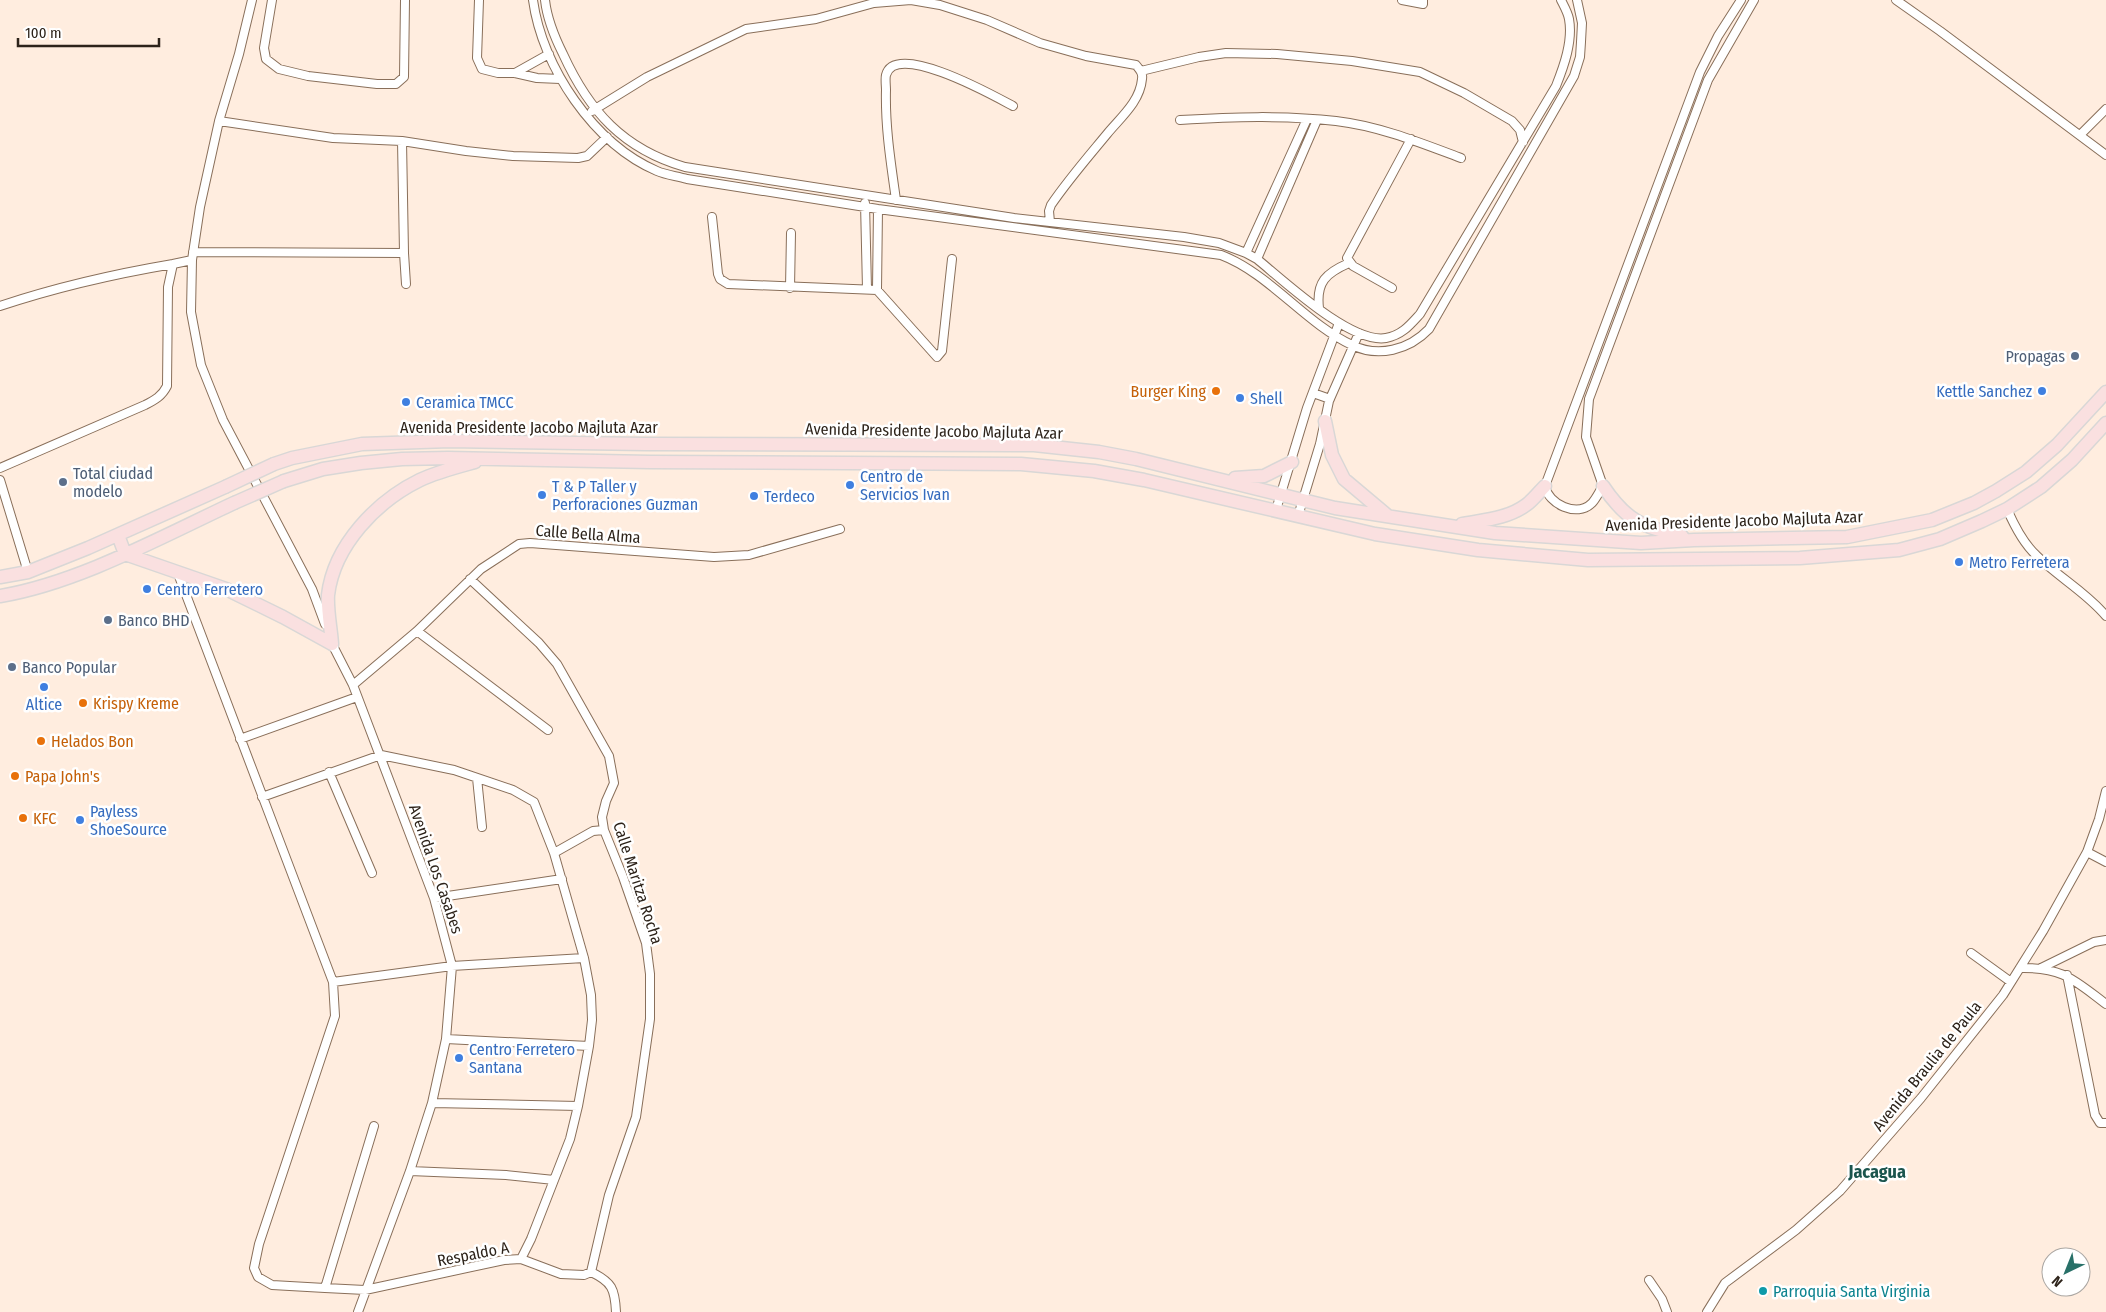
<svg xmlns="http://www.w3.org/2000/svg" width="2106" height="1312" font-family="'Fira Sans Condensed',sans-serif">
	<rect width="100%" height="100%" fill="#ffeddf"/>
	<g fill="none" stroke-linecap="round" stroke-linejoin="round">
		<g stroke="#896f5a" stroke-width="10">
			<path id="street" d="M252,0l-13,54 -20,67 -19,86 -8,53 -1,52 10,53 22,55 89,169 13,35
				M272,0l-8,48 2,11 13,10 29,7 69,8h19l8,-7 1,-77
				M479,0l-2,58 5,11 16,4h17l22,5 23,1
				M533,0c9,67 61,144 124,171 9,4 20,5 30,8l191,30 343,46c48,18 85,69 131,90 26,13 57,5 77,-16l145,-253 6,-19 1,-15 1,-19 -5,-23
				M545,0c2,18 10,38 18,54 26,57 60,95 122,113l329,51 170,19 35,6 27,10 11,6c27,22 94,85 129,79 16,-3 24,-13 34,-24l136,-228c8,-20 17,-45 13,-67 -1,-6 -5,-13 -8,-19
				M1402,0l21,4v-4
				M1741,0l-23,36 -18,36 -155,414c3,18 32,32 47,17 4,-4 7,-11 11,-17l-17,-49 3,-38 119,-319 46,-80
				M1896,0l44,31 166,124
				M1141,71l58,-14 27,-4 51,1 75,7 68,11 44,21 48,28 8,9 3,12
				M515,73l34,-19
				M592,111l55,-34 99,-48 70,-10 58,-16 37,-3 29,5 47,15 53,23 46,13 50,9c4,5 7,8 6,14 -2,23 -22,39 -35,55 -19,23 -39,46 -56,71l-2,6 1,11
				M1180,120c51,-3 105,-5 156,1 43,5 85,22 125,37
				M219,121l114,17 69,3 64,10 47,5 65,2 9,-2 20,-19
				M2080,135l26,-26
				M402,141l2,112 2,31
				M896,200c-5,-36 -11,-73 -10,-110 0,-4 -1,-11 0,-15 9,-35 110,22 127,31
				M865,203l2,86
				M712,217l6,57 2,5 8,5 149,6 60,67 5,-6 10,-92
				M193,252l211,1
				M1246,253l61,-134
				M1257,259l60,-139
				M790,288l1,-55
				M1392,288l-39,-22 -6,-8 64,-119
				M877,290l1,-81
				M0,306c57,-19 114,-32 173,-42
				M1319,308c-3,-26 7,-35 30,-45
				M1313,393l17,6
				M0,468l145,-63c10,-5 17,-9 22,-19l1,-99 5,-23 19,-4
				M0,480l28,92
				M2007,509c7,16 16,34 29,46 22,22 50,37 70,61
				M1276,510l31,-102 32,-85
				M1298,516l22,-72 9,-43 30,-68
				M177,571l156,411 2,34 -76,228 -5,24 4,9 14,8 53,3 40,2 139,-30 17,-1 40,15 23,1 7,-3c21,10 24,17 25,40
				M470,579l69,64 18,21 52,92 5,27 -8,18 -4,16 2,13 19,47 23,66 4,31v45l-14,98 -27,78 -18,77
				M417,631l131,99
				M331,642l22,43 81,213 18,68 -6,73 -14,64 -22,68 -52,141
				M353,685l64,-54 64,-62 38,-25 11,-1 184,14 35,-2 91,-26
				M240,739l117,-42
				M329,772l43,101
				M477,778l5,49
				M262,797l119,-42 73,15 59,20 21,12 20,51 30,105 7,37 1,25 -3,26 -11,60 -8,33 -39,100 -10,20
				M2087,852l19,10
				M554,853l39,-22 11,-1
				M434,898l128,-19
				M1971,953l40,29
				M2020,968c43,-1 54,12 86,36
				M2041,968l53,-26 12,-2
				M2067,975l28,140 5,8h6
				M333,982l119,-16 132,-8
				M446,1039l143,7
				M432,1103l146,3
				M410,1171l96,4 48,5
				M1649,1280l13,19 5,13
				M325,1288l49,-162
				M1707,1312l18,-29 71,-53 44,-39 81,-93 82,-103 40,-64 44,-79 12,-33 7,-28"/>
		</g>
		<g stroke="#d9d7d6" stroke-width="15">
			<path id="primary" d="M1325,421l7,34 12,24 44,37
				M274,464l18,-6 70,-14 88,-3 196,3 388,1 65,7 37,7 199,49 160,25 146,10 53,-3 153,-3 85,-17 42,-17 22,-12 30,-19 31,-27 49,-53
				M1235,478l29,-2 28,-14
				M284,481l39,-12 38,-6 41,-4 46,-1 202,4 371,2 73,7 50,9 231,54 103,16 110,10 212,-2 99,-8 41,-11 42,-18 25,-12 34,-22 31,-27 34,-37
				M1603,486c24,36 39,40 79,50
				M1462,524c21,-4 45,-5 64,-19 7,-5 13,-13 19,-19
				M118,535l7,19 101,35 57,28 49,27
				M0,577l28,-5 60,-24 137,-61
				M0,596c78,-13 161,-59 234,-93
				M332,644c-1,-15 -5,-34 -4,-49 6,-50 49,-94 92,-115 17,-8 37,-13 55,-18"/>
		</g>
		<use href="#street" stroke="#fff" stroke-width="8"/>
		<use href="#primary" stroke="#fae0e0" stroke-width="12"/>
		<g stroke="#d9d7d6" stroke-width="15" stroke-linecap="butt">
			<path id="primary-bridge" d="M225,487l49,-23
				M234,503l50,-22"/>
		</g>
		<use href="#primary-bridge" stroke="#fae0e0" stroke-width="12"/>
	</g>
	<g fill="#5c6f8a" stroke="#fff" stroke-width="2">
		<circle cx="2075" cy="356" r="5"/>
		<circle cx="63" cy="482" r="5"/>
		<circle cx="108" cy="620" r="5"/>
		<circle cx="12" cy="667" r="5"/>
	</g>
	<g fill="#e8710a" stroke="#fff" stroke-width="2">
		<circle cx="1216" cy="391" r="5"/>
		<circle cx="83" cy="703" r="5"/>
		<circle cx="41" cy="741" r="5"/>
		<circle cx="15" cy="776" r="5"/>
		<circle cx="23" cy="818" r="5"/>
	</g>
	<g fill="#3f7fe0" stroke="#fff" stroke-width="2">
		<circle cx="2042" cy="391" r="5"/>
		<circle cx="1240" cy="398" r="5"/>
		<circle cx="406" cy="402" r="5"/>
		<circle cx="850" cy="485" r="5"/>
		<circle cx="542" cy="495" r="5"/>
		<circle cx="754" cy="496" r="5"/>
		<circle cx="1959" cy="562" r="5"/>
		<circle cx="147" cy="589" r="5"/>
		<circle cx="44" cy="687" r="5"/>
		<circle cx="80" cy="820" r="5"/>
		<circle cx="459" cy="1058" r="5"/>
	</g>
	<circle fill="#0f9aa8" stroke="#fff" stroke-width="2" cx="1763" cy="1291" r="5"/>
	<g text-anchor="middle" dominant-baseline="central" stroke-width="5" stroke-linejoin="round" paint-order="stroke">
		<g font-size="16" fill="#4e5e75" stroke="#fff" text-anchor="start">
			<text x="2065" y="356" text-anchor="end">Propagas</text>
			<text x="73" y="473">Total ciudad<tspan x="73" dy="18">modelo</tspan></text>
			<text x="118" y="620">Banco BHD</text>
			<text x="22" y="667">Banco Popular</text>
		</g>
		<g font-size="16" fill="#c56008" stroke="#fff" text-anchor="start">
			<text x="1206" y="391" text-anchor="end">Burger King</text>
			<text x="93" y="703">Krispy Kreme</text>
			<text x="51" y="741">Helados Bon</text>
			<text x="25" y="776">Papa John's</text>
			<text x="33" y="818">KFC</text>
		</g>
		<g font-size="16" fill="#366cbe" stroke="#fff" text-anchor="start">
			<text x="2032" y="391" text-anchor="end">Kettle Sanchez</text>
			<text x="1250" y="398">Shell</text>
			<text x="416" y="402">Ceramica TMCC</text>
			<text x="860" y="476">Centro de<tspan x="860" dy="18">Servicios Ivan</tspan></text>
			<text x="552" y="486">T &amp; P Taller y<tspan x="552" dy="18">Perforaciones Guzman</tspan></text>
			<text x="764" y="496">Terdeco</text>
			<text x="1969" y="562">Metro Ferretera</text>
			<text x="157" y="589">Centro Ferretero</text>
			<text x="44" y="704" text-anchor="middle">Altice</text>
			<text x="90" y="811">Payless<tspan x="90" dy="18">ShoeSource</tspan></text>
			<text x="469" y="1049">Centro Ferretero<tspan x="469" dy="18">Santana</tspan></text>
		</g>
		<g font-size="16" fill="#2d231a" stroke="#fff">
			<text x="529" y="427">Avenida Presidente Jacobo Majluta Azar</text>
			<text transform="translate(934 431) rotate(1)">Avenida Presidente Jacobo Majluta Azar</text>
			<text transform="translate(1734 521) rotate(-2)">Avenida Presidente Jacobo Majluta Azar</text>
			<text transform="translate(588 534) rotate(4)">Calle Bella Alma</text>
			<text transform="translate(436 869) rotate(71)">Avenida Los Casabes</text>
			<text transform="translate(638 883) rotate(72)">Calle Maritza Rocha</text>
			<text transform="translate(1927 1066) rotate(-51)">Avenida Braulia de Paula</text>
			<text transform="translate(473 1254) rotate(-11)">Respaldo A</text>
		</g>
		<g font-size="16" fill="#0d838f" stroke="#fff" text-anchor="start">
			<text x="1773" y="1291">Parroquia Santa Virginia</text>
		</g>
		<g font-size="18" font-weight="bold" fill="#1b554e" stroke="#fff">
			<text x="1877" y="1172">Jacagua</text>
		</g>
	</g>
	<g transform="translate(2066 1272) rotate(223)"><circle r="24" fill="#ffffff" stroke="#aba7a3"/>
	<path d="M0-4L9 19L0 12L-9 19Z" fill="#287068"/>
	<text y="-8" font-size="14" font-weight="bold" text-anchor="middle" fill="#2d231a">N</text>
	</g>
	<path d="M18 38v8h141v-8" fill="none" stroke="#2d231a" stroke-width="2.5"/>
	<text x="25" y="38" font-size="15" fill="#2d231a" stroke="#ffffff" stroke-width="4" paint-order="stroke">100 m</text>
</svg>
